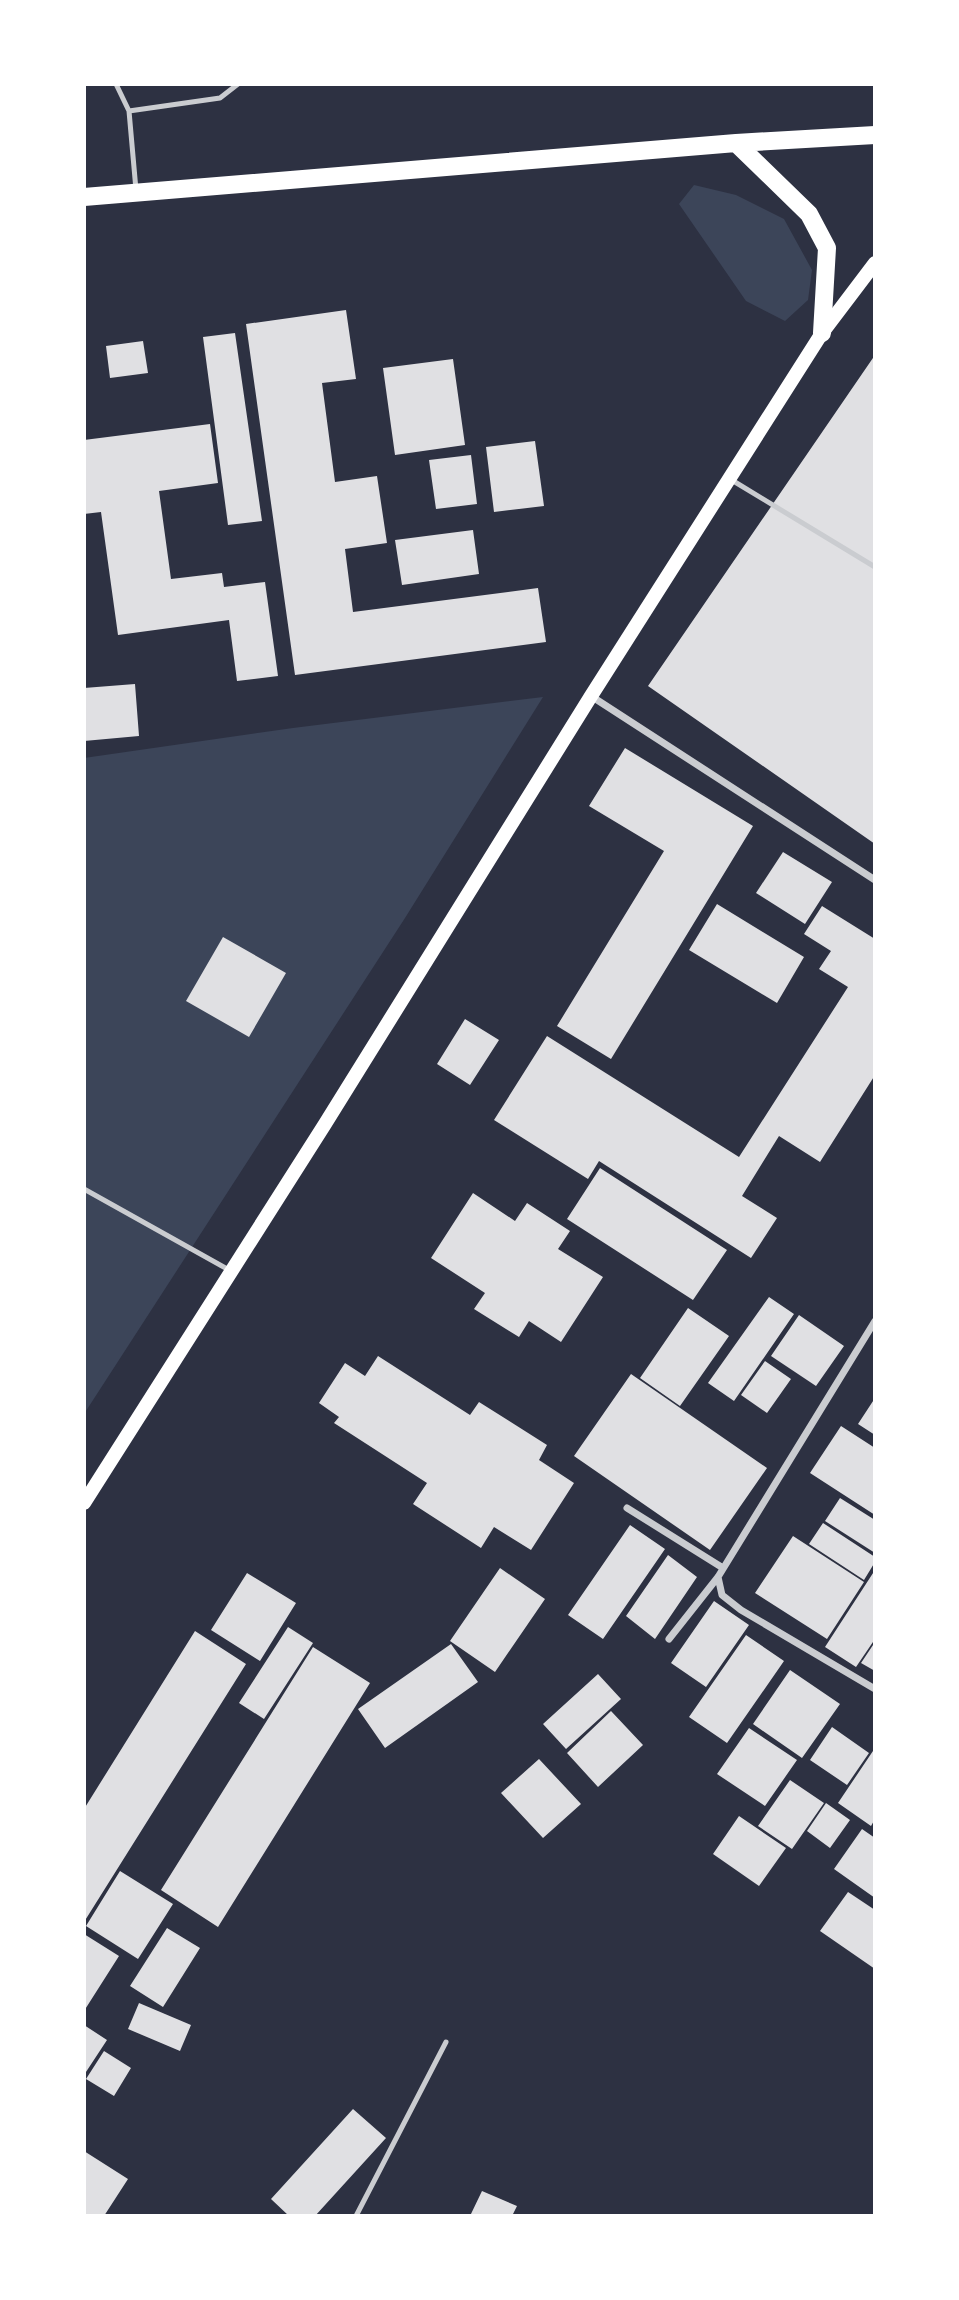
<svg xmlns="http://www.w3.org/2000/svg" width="959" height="2300" font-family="Lato,sans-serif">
	<rect width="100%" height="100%" fill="#2d3142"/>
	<path fill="#3c4559" d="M694,185l42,10 48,24 28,51 -4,30 -23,21 -39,-20 -67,-97z
		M543,697l-138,221 -321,496v-656l209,-30z"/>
	<path fill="#e0e0e3" d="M346,310l10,69 -34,4 13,99 42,-6 10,67 -42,6 8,63 185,-24 8,54 -251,33 -49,-351z
		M235,333l27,188 -34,4 -25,-188z
		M143,341l5,32 -38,5 -4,-32z
		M875,355v489l-227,-158z
		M453,359l12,86 -70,10 -12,-87z
		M210,424l8,59 -59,8 12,88 51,-6 2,14 41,-5 13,94 -41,5 -8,-61 -111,15 -17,-123 -17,2v-74z
		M535,441l9,65 -50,6 -8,-65z
		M471,455l6,49 -41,5 -7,-49z
		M473,530l6,44 -77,11 -7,-45z
		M135,684l4,52 -55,5v-53z
		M625,748l128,78 -142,233 -54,-33 107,-175 -75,-45z
		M783,852l49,30 -27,42 -49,-31z
		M717,904l87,53 -27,46 -88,-53z
		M822,906l53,33v136l-55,87 -41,-26 -37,60 35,22 -26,40 -152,-97 -11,18 -94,-59 53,-84 192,121 109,-170 -29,-18 12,-18 -27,-17z
		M223,937l63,36 -37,64 -63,-36z
		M465,1019l34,21 -29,45 -33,-21z
		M600,1168l127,82 -34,50 -126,-81z
		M473,1193l42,28 12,-18 43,28 -12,18 45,28 -42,65 -32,-21 -10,16 -45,-28 11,-16 -54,-35z
		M769,1297l25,17 -60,87 -26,-18z
		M688,1308l41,28 -49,70 -40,-28z
		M799,1315l45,31 -28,40 -45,-30z
		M378,1356l92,59 9,-13 68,43 -8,15 35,23 -43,67 -37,-23 -13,21 -68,-44 14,-21 -93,-60 5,-6 -20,-14 26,-40 20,13z
		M765,1361l26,18 -24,34 -26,-18z
		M631,1374l136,94 -57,82 -136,-94z
		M875,1398v37l-17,-11z
		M841,1426l34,22v67l-65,-42z
		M840,1498l35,22v33l-50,-32z
		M823,1523l52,34v5l-11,18 -55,-36z
		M630,1525l35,24 -62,90 -35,-24z
		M793,1536l71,46 -37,57 -72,-46z
		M668,1555l29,22 -42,62 -29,-23z
		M500,1568l45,31 -50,73 -45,-31z
		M875,1570v69l-19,28 -31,-20z
		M247,1573l49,30 -36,58 -49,-31z
		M714,1601l35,24 -43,62 -35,-24z
		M288,1627l25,16 -49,76 -25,-16z
		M195,1631l51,33 -162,258v-113z
		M746,1635l38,26 -57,82 -38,-26z
		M875,1642v29l-14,-8z
		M451,1644l27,38 -93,66 -27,-39z
		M313,1647l57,36 -152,244 -57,-37z
		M790,1670l50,34 -38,54 -49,-34z
		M598,1674l23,25 -55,50 -23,-25z
		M611,1711l32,34 -45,42 -31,-34z
		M832,1727l37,26 -22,32 -37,-25z
		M749,1728l48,32 -32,46 -48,-32z
		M875,1748v71l-4,7 -33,-23z
		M539,1759l42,45 -38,34 -42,-45z
		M790,1780l34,23 -32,46 -34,-23z
		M826,1803l24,17 -20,28 -23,-17z
		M739,1816l47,32 -27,38 -46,-32z
		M862,1829l13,9v60l-41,-29z
		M120,1871l53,33 -35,55 -52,-33z
		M848,1892l27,18v59l-55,-38z
		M167,1928l33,20 -37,59 -33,-21z
		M84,1934l35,22 -35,55z
		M139,2003l52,22 -11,26 -52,-22z
		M84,2025l23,15 -23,35z
		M104,2051l27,17 -17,28 -28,-17z
		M353,2109l33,29 -71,78h-26l-18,-17z
		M84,2151l44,28 -24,37h-20z
		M482,2191l35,15 -5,10h-42z"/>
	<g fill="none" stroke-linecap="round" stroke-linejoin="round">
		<path stroke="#caccd0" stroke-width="5" d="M116,84l13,27 7,79
			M129,111l91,-13 18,-14
			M730,479l145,88
			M84,1189l145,81
			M356,2216l90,-174"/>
		<path stroke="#caccd0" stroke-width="7" d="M591,696l284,184
			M627,1508l96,60
			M718,1577l4,18 19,15 134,79
			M669,1639l49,-62 157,-256"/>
		<path stroke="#fff" stroke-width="14" d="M84,1503l241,-379 266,-428 231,-363 53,-70"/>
		<path stroke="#fff" stroke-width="18" d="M736,143l73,71 18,34 -5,85
			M84,197l652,-54 139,-8"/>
	</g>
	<rect width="959" height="2300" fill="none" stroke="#ffffff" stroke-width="172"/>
</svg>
